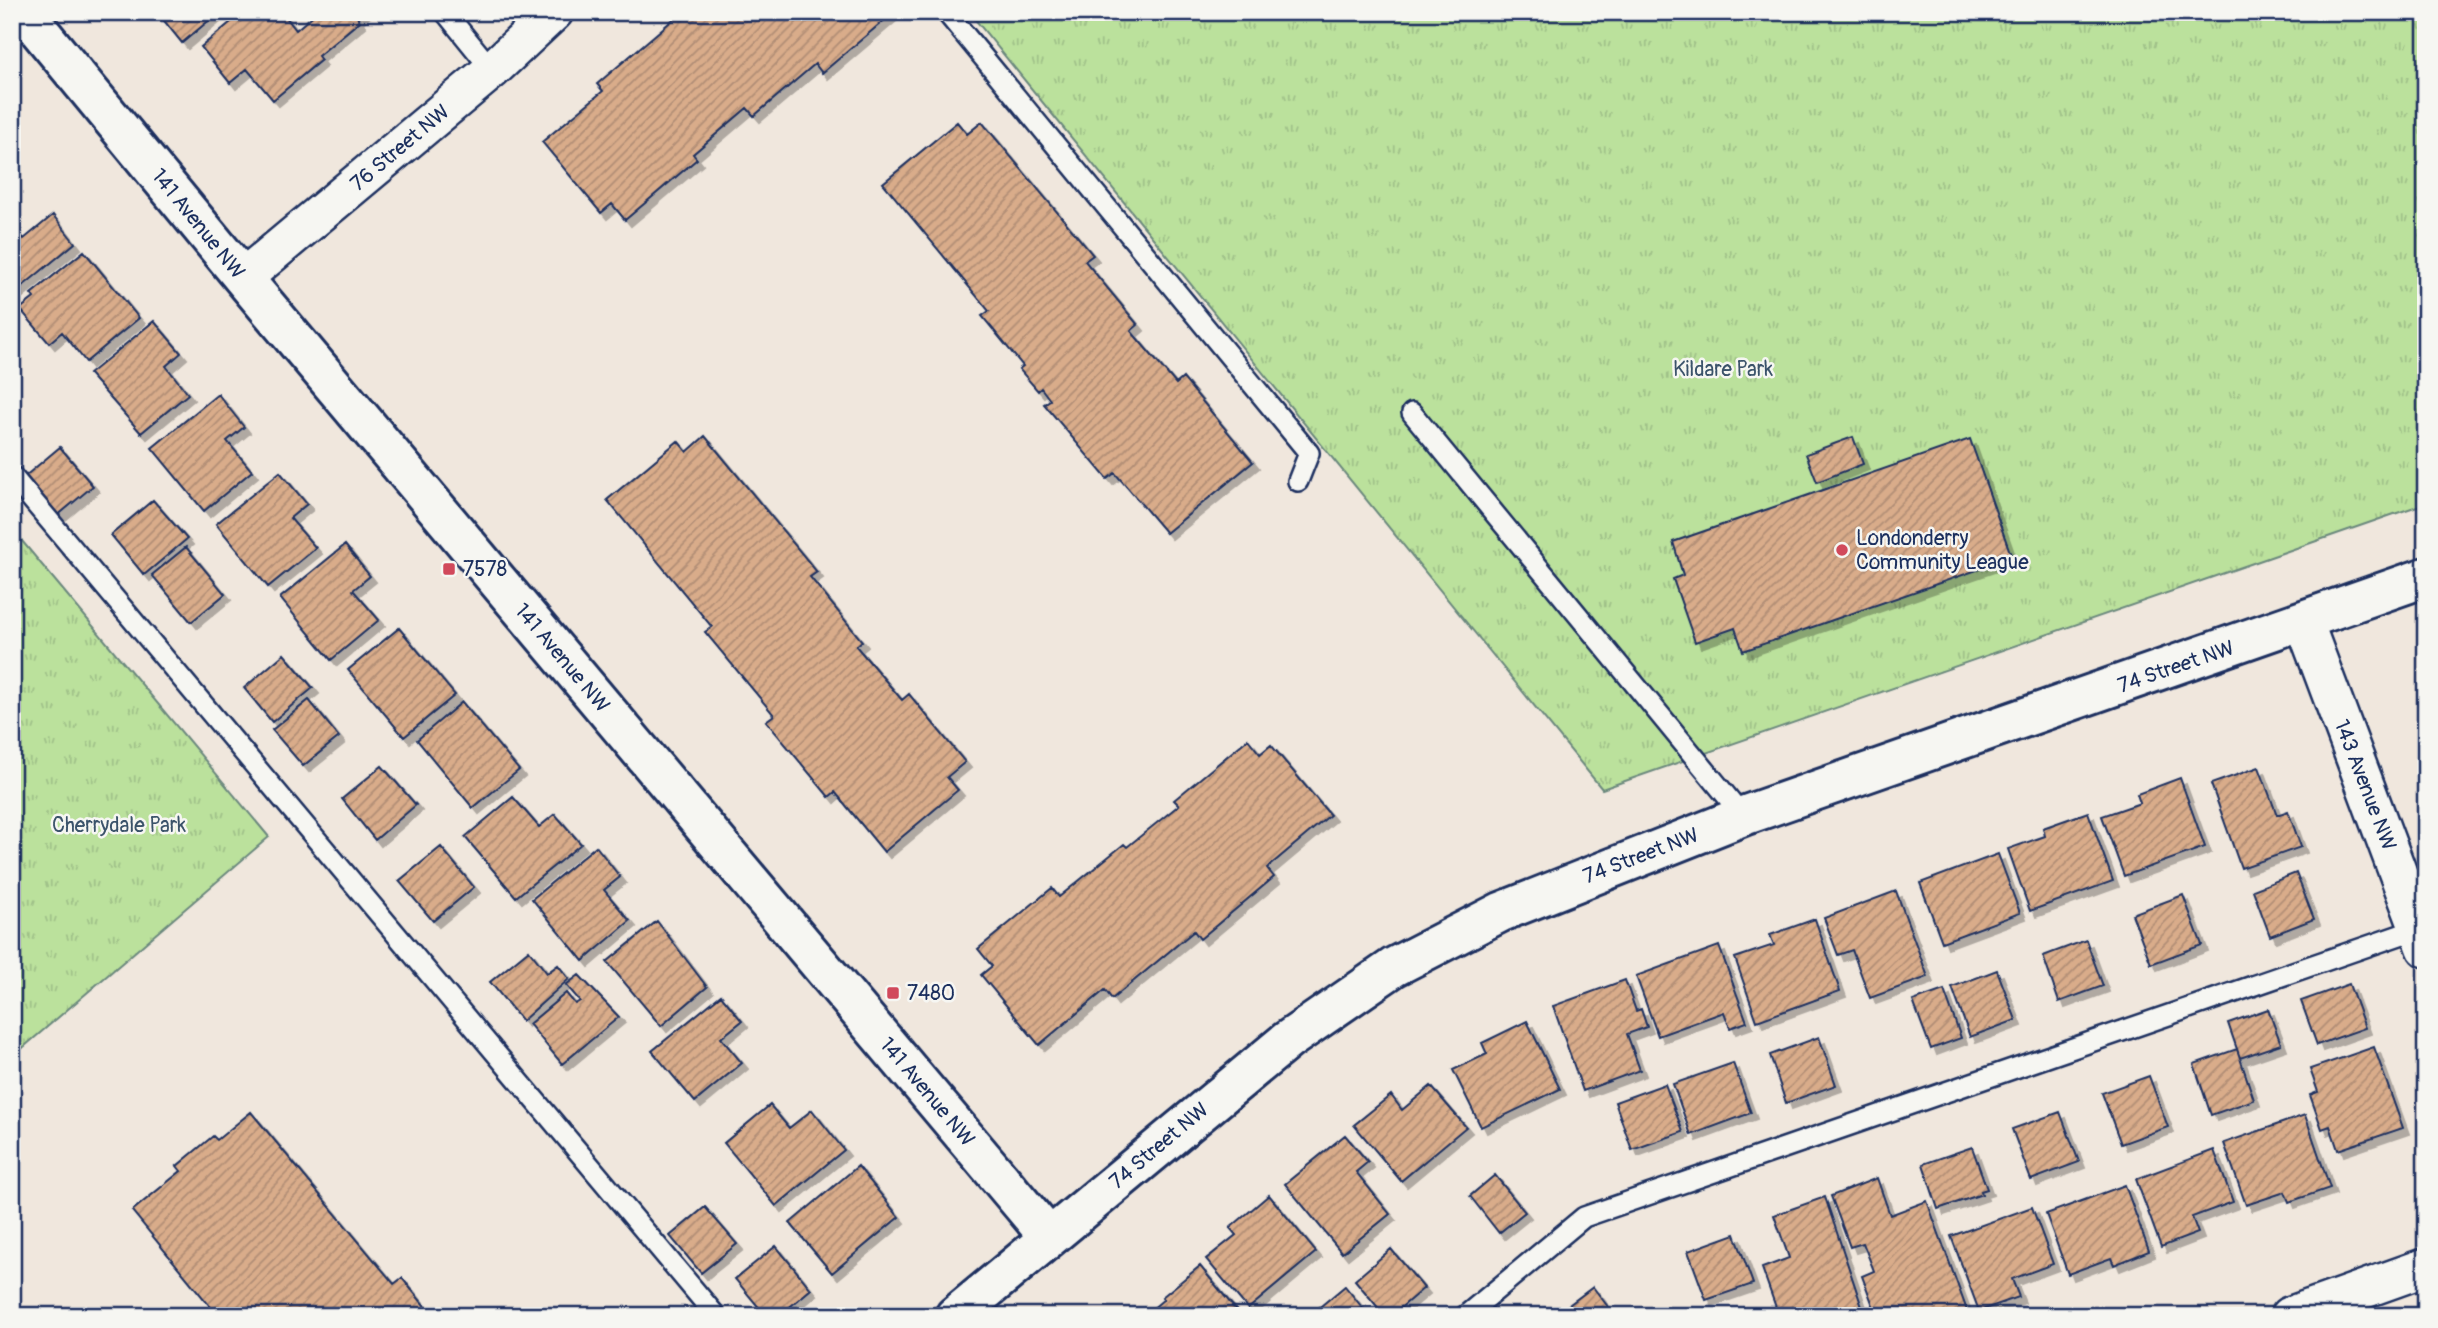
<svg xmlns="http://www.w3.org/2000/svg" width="2438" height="1328" font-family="Pangolin,sans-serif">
	<defs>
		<pattern id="park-tufts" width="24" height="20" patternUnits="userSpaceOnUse" patternTransform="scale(1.75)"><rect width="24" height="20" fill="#bbe19c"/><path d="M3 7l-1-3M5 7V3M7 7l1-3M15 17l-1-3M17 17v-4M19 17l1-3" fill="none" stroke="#a0c189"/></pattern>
		<pattern id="building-hatch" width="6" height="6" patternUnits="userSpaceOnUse" patternTransform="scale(1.75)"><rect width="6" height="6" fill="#d9ac8a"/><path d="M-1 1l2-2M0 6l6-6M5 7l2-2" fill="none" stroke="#af8c74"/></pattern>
		<filter id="shadow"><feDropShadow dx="6" dy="6" stdDeviation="0" flood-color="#0004"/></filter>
	</defs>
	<rect width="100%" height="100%" fill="#f0e7dd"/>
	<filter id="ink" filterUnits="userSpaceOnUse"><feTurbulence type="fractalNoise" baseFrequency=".0143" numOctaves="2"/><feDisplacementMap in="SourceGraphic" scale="14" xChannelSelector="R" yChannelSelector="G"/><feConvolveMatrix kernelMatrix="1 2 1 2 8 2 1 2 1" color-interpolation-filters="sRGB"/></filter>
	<g filter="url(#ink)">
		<path fill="url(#park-tufts)" stroke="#6b887d" stroke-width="2" d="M969,12h1457v491l-824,286z
			M12,529l257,308 -257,220z"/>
		<path fill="url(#building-hatch)" stroke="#1b2f5e" stroke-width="2" filter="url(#shadow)" d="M157,12h62l-37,31z
			M243,12h39l14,18 21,-18h46l-6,5 3,4 -42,35 3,4 -48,40 -26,-31 -17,14 -29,-36z
			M682,12l9,3 4,-3h199l-72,61 -7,-9 -61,52 -7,-8 -54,46 4,5 -72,61 -13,-16 -11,9 -59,-71 61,-51 -6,-7z
			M957,122l10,12 15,-12 111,133 -8,6 53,64 -7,6 45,53 7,-6 70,84 -87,71 -51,-60 -8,6 -63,-75 6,-4 -9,-12 -3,3 -19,-22 4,-3 -41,-50 7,-5 -106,-128z
			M53,215l22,28 -63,52v-69l12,13z
			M84,251l55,67 -53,44 -24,-30 -13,11 -29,-34 14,-11 -3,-4z
			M154,321l27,32 -15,13 22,28 -47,39 -52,-59z
			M218,394l26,33 -17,14 25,30 -48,40 -52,-63z
			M705,436l112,136 -7,5 52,64 -6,5 46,54 7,-6 56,68 -18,15 11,13 -74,62 -49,-60 -6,5 -63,-76 8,-6 -69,-83 7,-5 -105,-127 71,-59 9,11z
			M1853,437l10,27 -46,18 -11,-28z
			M1970,439l42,119 -269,93 -8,-23 -40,14 -22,-63 10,-4 -10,-33z
			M60,447l33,39 -36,30 -33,-39z
			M280,472l27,32 -17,14 26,30 -48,39 -52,-63z
			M153,500l34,39 -43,36 -33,-40z
			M345,545l25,31 -17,14 26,30 -48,40 -51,-62z
			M186,547l39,47 -34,28 -39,-47z
			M399,628l56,67 -51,42 -56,-67z
			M284,654l29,34 -41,34 -28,-34z
			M309,700l30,37 -36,29 -31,-36z
			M462,702l57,68 -46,38 -56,-68z
			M1248,739l12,15 11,-9 59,70 -63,53 7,9 -74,62 -6,-8 -82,68 -7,-9 -66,55 -58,-70 11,-9 -14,-17 74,-61 7,9 65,-53 3,3 52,-42 -5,-5z
			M382,766l34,39 -41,35 -33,-41z
			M2259,767l18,48 11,-4 13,36 -60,21 -30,-84z
			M2180,778l25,69 -81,29 -22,-60 38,-13 -3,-9z
			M513,797l26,30 16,-13 26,30 -65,53 -51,-60z
			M2088,812l25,69 -83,30 -22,-62 37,-13 -2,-8z
			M596,846l24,31 -16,13 26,31 -47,40 -51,-62z
			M441,847l33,40 -41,34 -34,-40z
			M1998,854l22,59 -78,29 -22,-59z
			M2296,873l18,46 -44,17 -17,-46z
			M1896,891l32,86 -58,21 -18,-48 -14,5 -14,-37z
			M2183,895l19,50 -51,19 -19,-50z
			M1815,919l25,72 -83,30 -22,-63 39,-13 -4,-10z
			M657,921l50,66 -46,39 -54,-64z
			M2086,940l17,46 -44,16 -16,-46z
			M1719,946l28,76 -17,6 -6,-16 -66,24 -22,-60z
			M529,950l18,23 11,-8 11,14 -47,42 -32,-39z
			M1997,970l19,50 -46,17 -18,-50z
			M579,975l40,42 -57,47 -33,-40 37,-31 9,11 5,-3 -14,-16z
			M1625,980l11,31 5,-2 6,18 -20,7 13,36 -57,21 -30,-85z
			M2349,984l16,44 -48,17 -16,-44z
			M1944,990l17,48 -30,11 -18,-48z
			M721,995l21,26 -21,17 21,25 -47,39 -43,-51z
			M2268,1009l13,35 -41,14 -12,-35z
			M1527,1021l33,68 -79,38 -28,-57 34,-16 -5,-11z
			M1819,1037l17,48 -50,18 -16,-48z
			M2374,1047l29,81 -65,22 -8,-24 -8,3 -12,-34 8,-3 -8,-23z
			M2237,1049l17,51 -43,15 -17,-51z
			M1733,1063l18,50 -60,22 -18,-51z
			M2149,1076l19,51 -47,17 -19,-51z
			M1665,1084l18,48 -51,18 -17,-48z
			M1431,1086l35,41 -65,54 -47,-56 37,-30 11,15z
			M770,1105l19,23 23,-18 32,40 -68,56 -52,-63z
			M251,1112l143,172 8,-6 31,38h-215l-86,-105 49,-40 -4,-5 36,-30 4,4z
			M2060,1112l19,50 -48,18 -19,-51z
			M2305,1115l25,73 -41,14 -4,-10 -39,13 -22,-62z
			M1345,1135l23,27 -12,10 34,42 -48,39 -57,-69z
			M1972,1147l15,42 -6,2 1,3 -44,15 -15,-45z
			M2214,1150l19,52 -41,15 6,16 -37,14 -25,-68z
			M858,1166l41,51 -67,56 -42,-50z
			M1495,1175l30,37 -26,21 -29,-37z
			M1877,1178l13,37 37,-14 42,115h-92l-15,-40 12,-5 -11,-28 -13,4 -19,-51z
			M2125,1185l24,66 -35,14 -3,-7 -43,16 -22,-60z
			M1269,1195l47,57 -68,57 -42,-50 30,-24 -6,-7z
			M1825,1197l40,119h-86l-17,-48 27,-10 -15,-43z
			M705,1207l32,37 -36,29 -31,-37z
			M2032,1207l21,57 -41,15 7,18 -40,14 -28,-75z
			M1735,1234l18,50 -47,16 -18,-49z
			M776,1246l35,43 -32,27h-13l-31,-37z
			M1391,1249l33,39 -33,28h-6l-30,-36z
			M1200,1266l41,50h-97l20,-17 -2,-2z
			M1345,1286l24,30h-60z
			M1593,1287l22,29h-61z
			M1754,1308l3,8h-25z"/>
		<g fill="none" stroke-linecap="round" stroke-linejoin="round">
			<g stroke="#1b2f5e" stroke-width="24">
				<path id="service" d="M445,12l47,58
					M946,12l363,441 -11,28
					M1412,413l331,403
					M12,476l704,840
					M1465,1316l119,-99 842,-291"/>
			</g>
			<g stroke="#1b2f5e" stroke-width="42">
				<path id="minor" d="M243,278l249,-208 62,-58
					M2304,622l122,326
					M2289,1316l137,-49"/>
			</g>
			<g stroke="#1b2f5e" stroke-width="44">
				<path id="tertiary" d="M24,12l219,266 806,959
					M955,1316l333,-276 106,-73 107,-55 242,-96 683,-239"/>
			</g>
			<use href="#service" stroke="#f6f6f2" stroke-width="19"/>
			<use href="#minor" stroke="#f6f6f2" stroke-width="37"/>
			<use href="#tertiary" stroke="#f6f6f2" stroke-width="38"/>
		</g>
	</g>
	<g fill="#d1495b" stroke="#f6f6f2" stroke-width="2.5">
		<circle cx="1842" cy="550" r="7"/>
		<rect x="442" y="562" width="14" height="14" rx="3.5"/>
		<rect x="886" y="986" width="14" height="14" rx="3.5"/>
	</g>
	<g text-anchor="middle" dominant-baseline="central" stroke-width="5" stroke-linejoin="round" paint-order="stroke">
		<g font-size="21" fill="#1b2f5e" stroke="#f6f6f2">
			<text transform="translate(400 148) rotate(-40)">76 Street NW</text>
			<text transform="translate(198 224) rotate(51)">141 Avenue NW</text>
			<text transform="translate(562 658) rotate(50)">141 Avenue NW</text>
			<text transform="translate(2176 667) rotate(-19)">74 Street NW</text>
			<text transform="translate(2365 785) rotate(69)">143 Avenue NW</text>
			<text transform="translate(1641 856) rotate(-21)">74 Street NW</text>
			<text transform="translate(927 1092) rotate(50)">141 Avenue NW</text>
			<text transform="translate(1159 1146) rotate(-40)">74 Street NW</text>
		</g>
		<g font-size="21" fill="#3b536a" stroke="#f6f6f2">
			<text x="1723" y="369">Kildare Park</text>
			<text x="119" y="825">Cherrydale Park</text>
		</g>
		<g font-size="21" fill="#1b2f5e" stroke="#f6f6f2" text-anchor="start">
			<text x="1856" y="538">Londonderry<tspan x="1856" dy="24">Community League</tspan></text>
			<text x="463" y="569">7578</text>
			<text x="907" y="993">7480</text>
		</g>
	</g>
	<rect width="2438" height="1328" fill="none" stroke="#f6f6f2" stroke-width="42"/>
	<rect x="21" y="21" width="2396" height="1286" fill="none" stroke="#1b2f5e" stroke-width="2.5" filter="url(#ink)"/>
</svg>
